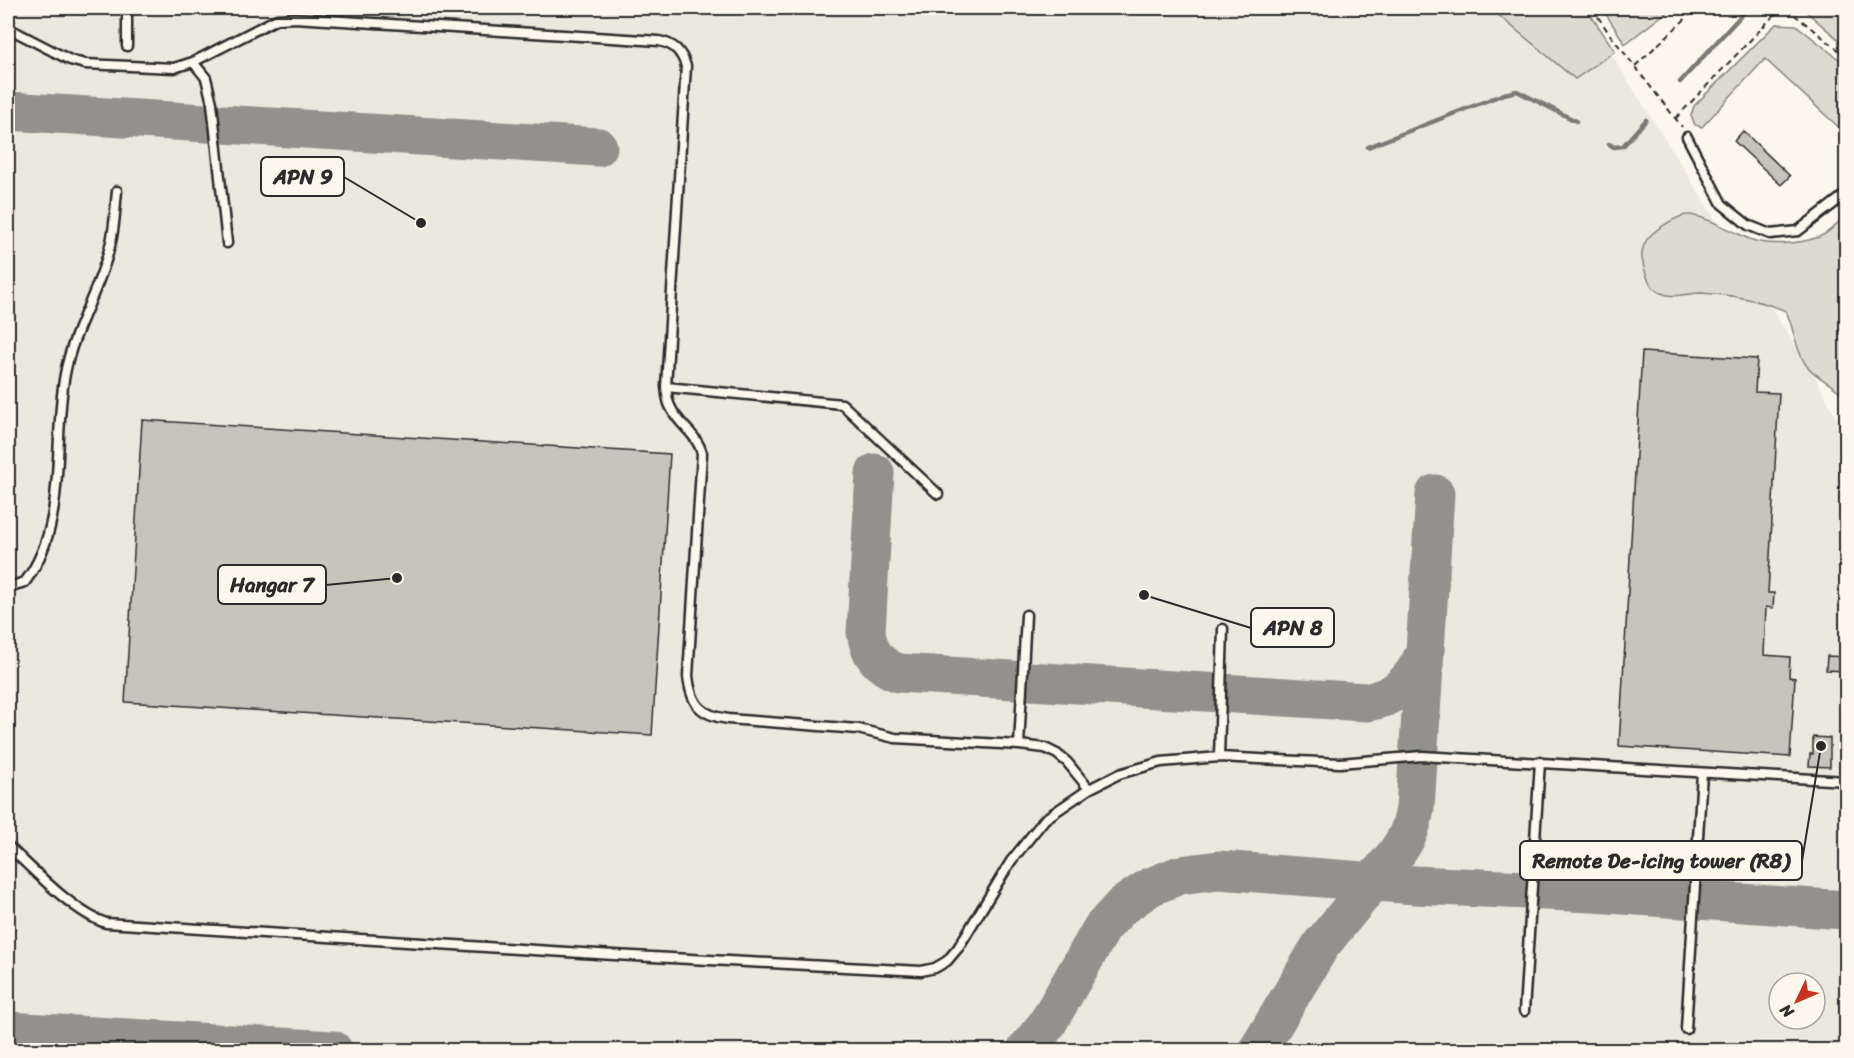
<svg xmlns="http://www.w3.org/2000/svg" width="1854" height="1058" font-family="Sriracha,sans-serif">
	<rect width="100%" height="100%" fill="#fbf7ec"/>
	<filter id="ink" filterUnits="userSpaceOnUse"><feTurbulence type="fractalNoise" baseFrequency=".0167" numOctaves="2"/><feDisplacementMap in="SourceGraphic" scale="12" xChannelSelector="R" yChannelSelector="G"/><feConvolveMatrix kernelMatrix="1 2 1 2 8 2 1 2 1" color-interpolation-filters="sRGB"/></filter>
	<g filter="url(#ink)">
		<path fill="#ebe8de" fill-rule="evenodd" d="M8,8h1574l235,372 29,58v612h-1838zM1779,983h36v36h-36z"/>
		<path fill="#dddad0" stroke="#84827e" stroke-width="1.5" d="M1490,8h96l29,43 -40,28z
			M1602,8h70l-47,36z
			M1802,8h44v38z
			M1776,24l20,1 50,40v69l-81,-75 -63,68 -7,-2 -4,-10 3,-9z
			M1846,213v185c-10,-13 -29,-19 -40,-33 -11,-16 -12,-37 -20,-54 -30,-12 -53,-16 -85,-18 -13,0 -27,6 -40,0 -11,-4 -16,-20 -18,-30 -2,-7 -1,-15 3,-22 5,-9 31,-26 42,-26 13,-1 46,17 59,23 20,9 52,6 72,-1 10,-4 21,-16 27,-24z"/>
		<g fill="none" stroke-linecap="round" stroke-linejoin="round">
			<path stroke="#7b7a75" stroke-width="4.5" d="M1680,82l68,-74
				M1609,144l5,3 9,-1 23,-26
				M1368,147l136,-53 13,-3 59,30"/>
			<path stroke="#93918c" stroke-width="39" d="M8,111l590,36
				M875,473l-9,159c3,21 12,34 33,41l467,29c29,-3 47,-22 58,-48
				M8,1031l325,19
				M1026,1050l21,-26 55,-96 20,-22 28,-19 30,-12 39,-5 196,15 177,8 254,17
				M1258,1050l63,-105 73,-89c12,-15 18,-28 21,-48l20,-314"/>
		</g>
		<path fill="#c7c4bc" stroke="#2b2b2b" stroke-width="1.5" d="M1743,131l47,45 -9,9 -47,-44z
			M1642,352l115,7 -2,33 24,1 -11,200h6l-1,15 -7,-1 -2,48 26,2 -1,20 6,1 -5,79 -171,-11z
			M142,420l528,34 -18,281 -527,-33z
			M1827,656l19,1v14l-20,-1z
			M1813,737l17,1v29l-21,-1 1,-12h3z"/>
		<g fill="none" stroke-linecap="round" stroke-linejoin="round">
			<g stroke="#2b2b2b" stroke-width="13">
				<path id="service" d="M127,8v38
					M8,28l62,32 15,4 89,4 19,-6 84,-43 18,-1 364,23c15,3 22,10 27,25l-20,321c1,6 1,13 4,19 8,19 26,26 32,47l-14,223c3,28 12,39 40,43l130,10 37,9 124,7 26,3 12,6 10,8 22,27
					M193,62l13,16 6,25 15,140
					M1687,137l35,67 26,21 22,9 28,-3 48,-37
					M666,387l176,17 96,90
					M8,587l17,-5c44,-58 27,-140 40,-208 8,-45 35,-84 45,-128 5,-18 5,-37 7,-55
					M1019,745l7,-130
					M1219,757l4,-128
					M8,846c25,23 66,67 98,77l508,32 307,16 14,-3 12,-7 11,-13 53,-87 34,-42 44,-30 30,-15 42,-12 58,-5 121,6 82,-7 424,25
					M1524,1011l16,-249
					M1686,1029l16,-256"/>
			</g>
			<path stroke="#2b2b2b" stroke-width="2" stroke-dasharray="6 4.5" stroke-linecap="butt" d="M1592,8l19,28 71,91
				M1786,8l60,48
				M1635,66l62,-58
				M1676,118l105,-110"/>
			<use href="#service" stroke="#fbf7ec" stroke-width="8"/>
		</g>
	</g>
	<path fill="none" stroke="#2b2b2b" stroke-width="2" d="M421 223L344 177M397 578L326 585M1144 595L1251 628M1821 746L1802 861"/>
	<g fill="#2b2b2b" stroke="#fbf7ec" stroke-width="2">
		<circle cx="421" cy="223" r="6"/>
		<circle cx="397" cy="578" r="6"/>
		<circle cx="1144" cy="595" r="6"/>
		<circle cx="1821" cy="746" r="6"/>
	</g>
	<g fill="#fbf7ec" stroke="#2b2b2b" stroke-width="2">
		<rect x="261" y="157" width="83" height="39" rx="6"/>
		<rect x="218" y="565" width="108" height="39" rx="6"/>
		<rect x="1251" y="608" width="83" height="39" rx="6"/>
		<rect x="1520" y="841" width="282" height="39" rx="6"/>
	</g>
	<g font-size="21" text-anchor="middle" font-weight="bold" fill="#2b2b2b">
		<text x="303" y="184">APN 9</text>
		<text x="272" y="592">Hangar 7</text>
		<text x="1293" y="635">APN 8</text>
		<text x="1661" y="868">Remote De-icing tower (R8)</text>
	</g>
	<rect width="1854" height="1058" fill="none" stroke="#fbf7ec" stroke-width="30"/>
	<rect x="15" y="15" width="1824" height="1028" fill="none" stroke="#2b2b2b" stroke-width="2" filter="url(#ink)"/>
	<g transform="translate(1797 1001) rotate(226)"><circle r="28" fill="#fbf7ec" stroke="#a8a59f" stroke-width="1.5"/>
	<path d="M0-4.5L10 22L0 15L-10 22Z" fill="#c8321e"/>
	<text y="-9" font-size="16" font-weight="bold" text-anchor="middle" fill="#2b2b2b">N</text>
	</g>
</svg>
